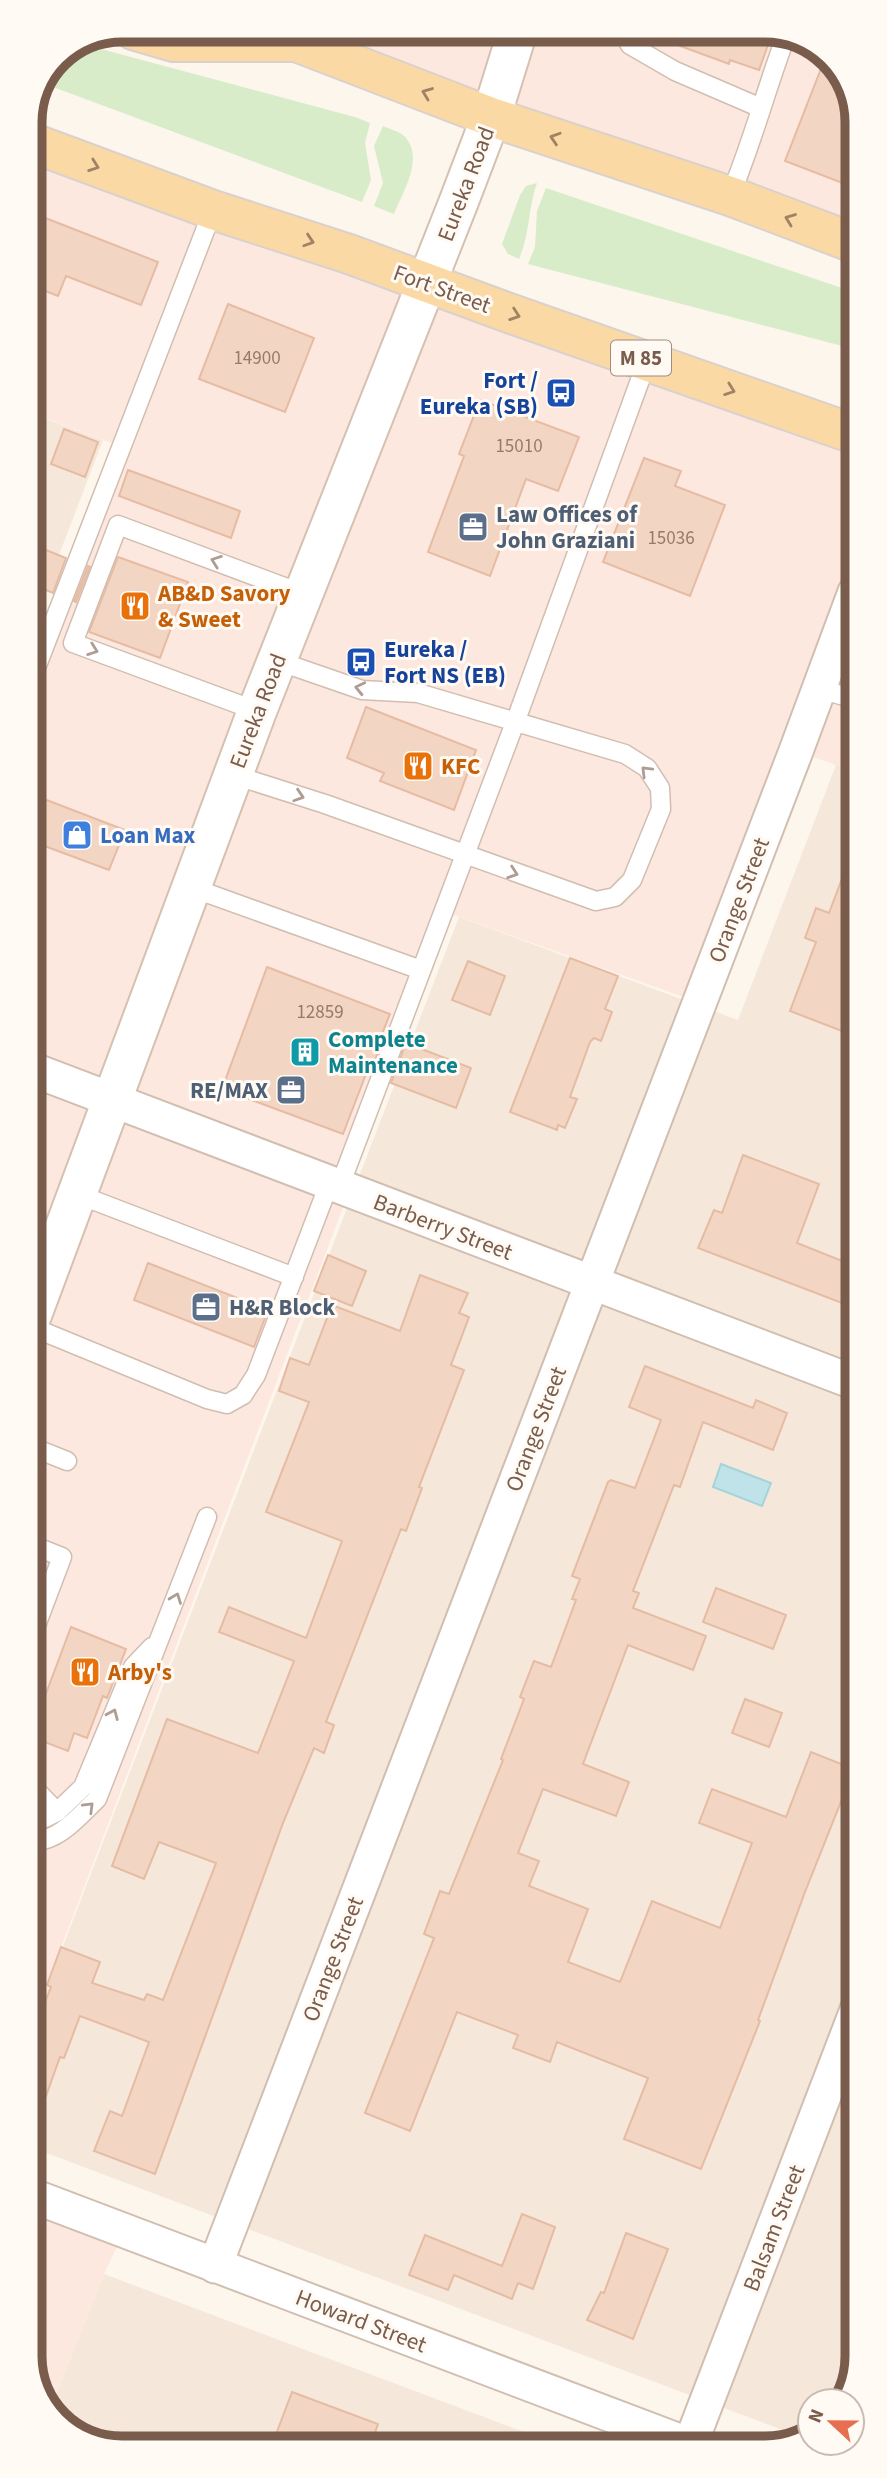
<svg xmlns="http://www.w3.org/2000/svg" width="887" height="2478" font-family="'Source Sans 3',sans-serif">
	<rect width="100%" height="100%" fill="#fdf6ec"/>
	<path fill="#f5e8da" d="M30,413l73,27 -72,188z
		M836,765l19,7 2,1584 -15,45h-32v30l-9,6 -768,-289v-124l426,-1107 279,103z
		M104,2274l457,172 -445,2 -50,-19 -15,-22z"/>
	<path fill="#fde8e0" d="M263,30h508l50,19 33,49v145z
		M30,142l824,292 1,338 -58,-21 -97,252 -257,-92 -104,276 10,5 -316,829 -2,-1340 91,-234 -92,-35z
		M33,2196l91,36 -20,42 -53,133 -18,-27z"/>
	<path fill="#d8ecc9" d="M86,45l269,72 15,6 -5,20 6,37 -9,22 -317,-118 12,-27z
		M383,126c6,3 15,5 20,9 23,21 0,56 -9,79l-20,-8 9,-23 -9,-37z
		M537,183c-9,25 -7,51 -18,76l-11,-5 -6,-10 18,-49 6,-9z
		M546,188l308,104v57l-326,-85 7,-17 2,-36z"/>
	<path fill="#bfe3e8" stroke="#a5d3da" stroke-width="2" d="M721,1464l50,19 -9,23 -49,-19z"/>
	<path fill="#f3d5c3" stroke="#e6bba3" stroke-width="2" d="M645,30h126l2,1 -14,39 -29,-10 -1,4 -84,-31z
		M826,56l28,42v62l-9,24 -60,-23z
		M30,212l128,50 -17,43 -75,-29 -8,20 -28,-11z
		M228,304l86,34 -29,74 -86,-33z
		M480,400l99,37 -21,54 -32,-12 -36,97 -62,-24 36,-96 -5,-2z
		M64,429l34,13 -13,35 -34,-13z
		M644,458l37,13 -6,15 50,19 -35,91 -87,-34z
		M128,470l112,41 -9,27 -112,-42z
		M31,544l35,14 -13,35 -22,-9z
		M118,557l70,25 -28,76 -71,-26z
		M88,566l2,1 -14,35 -2,-1z
		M366,707l110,43 -22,60 -74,-29 4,-8 -37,-15z
		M31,794l94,36 -16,40 -78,-29z
		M852,852h3v184l-65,-25 26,-69 -11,-4 11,-30 13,5z
		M570,958l48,18 -13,33 7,3 -11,29 -7,-3 -4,4 -20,55 7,2 -12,29 -7,-3 -1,5 -47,-18z
		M468,961l37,15 -15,39 -38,-15z
		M267,967l123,47 -8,20 3,1 -16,40 -3,-1 -23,60 -121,-45z
		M406,1043l65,25 -15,40 -65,-25z
		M743,1155l76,29 -22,59 58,23 -13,37 -144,-55 16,-38 8,3z
		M328,1255l38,16 -14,35 -38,-15z
		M148,1263l120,47 -14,37 -120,-47z
		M420,1275l48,18 -9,20 10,4 -18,48 13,5 -45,117 3,1 -16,43 -5,-2 -75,193 8,3 -10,28 -10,-5 -31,75 -128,351 -61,-23 16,-40 12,5 27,-74 -69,-26 -16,42 -4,-1 -24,67 -3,-1v-90l18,-46 -4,-2 14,-38 39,15 -8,21 52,17 3,-6 16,6 53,-137 -57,-21 -15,37 -32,-13 55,-147 91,34 36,-92 -75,-29 10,-25 77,31 36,-97 -76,-29 43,-110 -30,-11 11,-33 19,7 23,-60 68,26z
		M645,1366l108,42 3,-8 31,13 -14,37 -70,-28 -23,65 -6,-2 -41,106 6,2 -6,15 73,28 -13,34 -65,-25 -45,119 46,18 -13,34 -73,-27 -25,64 21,8 -10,25 59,23 -20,53 52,20 32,-81 68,27 32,-85 -53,-20 13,-34 74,28 25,-65 43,17 -49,123 -47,128 2,1 -59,148 -77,-30 24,-61 -91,-36 -7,20 -37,-14 5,-13 -61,-23 -47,119 -45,-18 69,-175 -10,-4 16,-43 9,3 54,-134 -2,-1 23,-60 -4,-2 14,-36 17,6 25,-67 -4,-1 8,-20 -8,-3 36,-94 3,-2 24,8 26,-68 -32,-13z
		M716,1588l70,27 -13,34 -70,-27z
		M71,1627l55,22 -19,49 -4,-2 -16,42 -13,-5 -6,18 -34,-13 6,-17 -4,-1z
		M745,1699l37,14 -13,34 -37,-14z
		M522,2214l33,13 -22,62 -15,-6 -6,16 -58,-24 -6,15 -39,-15 16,-40 77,31z
		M626,2233l42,16 -35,90 -46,-19 14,-28 3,1z
		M292,2392l86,32 -8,23h-67l-28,-10z"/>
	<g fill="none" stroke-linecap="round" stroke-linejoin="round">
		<g stroke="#d1beb0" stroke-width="21">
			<path id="lane" d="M622,30l8,15 45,26 86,37
				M730,196c22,-52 36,-107 56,-160
				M31,681l182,-471
				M819,689l36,10
				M257,711l-184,-68 45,-118 185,69
				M234,775l91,29 271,97 19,-4 17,-17 29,-71 -1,-21 -13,-20 -22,-14 -207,-61 -56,-3 -84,-29
				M190,887l231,83
				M339,1188l177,-468 131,-359
				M77,1194l217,83
				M32,1327l175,72 20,5 16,-9 13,-20 73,-191
				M32,1447l35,14
				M32,1545l30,12 -30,79
				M32,1786l25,26
				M32,1820l13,-2 12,-6 26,-25 50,-120 19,-20
				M32,1841c26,2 48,-26 65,-42l110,-282"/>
		</g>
		<g stroke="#d1beb0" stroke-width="37">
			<path id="street" d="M31,1069l825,314
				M33,2196l657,249
				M215,2266l581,-1515 59,-159
				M690,2445l167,-435"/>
		</g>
		<g stroke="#d6c0b0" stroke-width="42">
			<path id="secondary" d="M32,1315l225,-604 202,-510 32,-84 27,-87"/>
		</g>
		<g stroke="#dad1cd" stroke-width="42">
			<path id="primary" d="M133,30l41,12h121
				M265,30l226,87 239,79 124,47
				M30,142l183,68 136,44 157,58 348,122"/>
		</g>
		<use href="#lane" stroke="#fff" stroke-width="18"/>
		<use href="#street" stroke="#fff" stroke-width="33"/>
		<use href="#secondary" stroke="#fff" stroke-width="38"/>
		<use href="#primary" stroke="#fbd9a5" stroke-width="38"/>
	</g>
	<defs><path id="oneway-chevron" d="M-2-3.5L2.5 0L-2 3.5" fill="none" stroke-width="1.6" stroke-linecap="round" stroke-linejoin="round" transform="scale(1.75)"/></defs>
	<g stroke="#a18267">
		<use href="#oneway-chevron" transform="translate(427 93) rotate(-159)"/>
		<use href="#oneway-chevron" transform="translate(555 138) rotate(-162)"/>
		<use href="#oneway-chevron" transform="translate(94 166) rotate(20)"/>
		<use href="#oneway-chevron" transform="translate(790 219) rotate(-159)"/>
		<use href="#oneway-chevron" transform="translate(309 241) rotate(18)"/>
		<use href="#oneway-chevron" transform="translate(515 315) rotate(19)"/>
		<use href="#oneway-chevron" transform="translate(730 390) rotate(20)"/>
	</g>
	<g stroke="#af9d94">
		<use href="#oneway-chevron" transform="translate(216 561) rotate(-160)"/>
		<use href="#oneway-chevron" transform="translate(93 650) rotate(20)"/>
		<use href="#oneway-chevron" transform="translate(360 688) rotate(-167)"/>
		<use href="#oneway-chevron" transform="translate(646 771) rotate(-135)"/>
		<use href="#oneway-chevron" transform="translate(299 796) rotate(18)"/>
		<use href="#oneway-chevron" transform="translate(513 873) rotate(19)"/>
		<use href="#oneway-chevron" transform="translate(176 1598) rotate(-69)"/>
		<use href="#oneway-chevron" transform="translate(113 1714) rotate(-67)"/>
		<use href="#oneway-chevron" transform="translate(89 1807) rotate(-45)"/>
	</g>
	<defs>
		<g id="bus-square" transform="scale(1.575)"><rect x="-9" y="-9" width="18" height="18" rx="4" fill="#1a4fb4" stroke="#fffaf3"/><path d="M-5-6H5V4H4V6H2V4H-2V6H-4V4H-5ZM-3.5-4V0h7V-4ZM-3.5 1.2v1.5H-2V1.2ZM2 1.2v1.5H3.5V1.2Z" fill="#fff"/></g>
		<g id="office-square" transform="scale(1.575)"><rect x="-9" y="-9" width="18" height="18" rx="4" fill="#5c6f8a" stroke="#fffaf3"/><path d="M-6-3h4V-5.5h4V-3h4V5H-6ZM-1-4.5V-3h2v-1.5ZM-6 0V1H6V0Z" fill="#fff"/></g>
		<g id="restaurant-square" transform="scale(1.575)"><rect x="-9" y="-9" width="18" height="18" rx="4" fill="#e8710a" stroke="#fffaf3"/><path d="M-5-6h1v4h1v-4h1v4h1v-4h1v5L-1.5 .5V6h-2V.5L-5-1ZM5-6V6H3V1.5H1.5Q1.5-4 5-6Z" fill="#fff"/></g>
		<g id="shop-square" transform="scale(1.575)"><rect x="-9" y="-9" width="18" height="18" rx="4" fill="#3f7fe0" stroke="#fffaf3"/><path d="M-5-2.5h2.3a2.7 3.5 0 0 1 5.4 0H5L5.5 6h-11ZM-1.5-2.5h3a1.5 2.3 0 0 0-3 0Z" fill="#fff"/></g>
		<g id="building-square" transform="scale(1.575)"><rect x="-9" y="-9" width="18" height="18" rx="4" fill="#0f9aa8" stroke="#fffaf3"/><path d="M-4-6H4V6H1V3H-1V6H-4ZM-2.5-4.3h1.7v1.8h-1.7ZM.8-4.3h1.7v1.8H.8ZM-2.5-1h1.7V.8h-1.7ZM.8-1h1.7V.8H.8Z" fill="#fff"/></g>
	</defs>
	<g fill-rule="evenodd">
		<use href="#bus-square" x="561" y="393"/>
		<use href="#office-square" x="473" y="527"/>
		<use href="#restaurant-square" x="135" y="606"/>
		<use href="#bus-square" x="361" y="662"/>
		<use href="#restaurant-square" x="418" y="766"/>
		<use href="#shop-square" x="77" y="835"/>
		<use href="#building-square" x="305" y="1052"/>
		<use href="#office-square" x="291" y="1090"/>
		<use href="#office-square" x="206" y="1307"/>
		<use href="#restaurant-square" x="85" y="1672"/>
	</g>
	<g text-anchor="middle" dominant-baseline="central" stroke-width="6" stroke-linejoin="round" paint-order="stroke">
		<g font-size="19" fill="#987a6a">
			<text x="257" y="358">14900</text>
			<text x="519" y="446">15010</text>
			<text x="671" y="538">15036</text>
			<text x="320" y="1012">12859</text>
		</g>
		<rect fill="#fffaf3" stroke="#a28b7f" stroke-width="2" x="611" y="340.5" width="60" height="35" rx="5"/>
		<g font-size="21" font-weight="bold" fill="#7a5c4d">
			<text x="641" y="358">M 85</text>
		</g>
		<g font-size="23" fill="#7a5c4d" stroke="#fffaf3">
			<text transform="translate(466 184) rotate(-69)">Eureka Road</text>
			<text transform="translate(442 289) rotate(20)">Fort Street</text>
			<text transform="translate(258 711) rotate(-69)">Eureka Road</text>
			<text transform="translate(739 900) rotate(-69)">Orange Street</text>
			<text transform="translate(443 1227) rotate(21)">Barberry Street</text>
			<text transform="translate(536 1429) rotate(-69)">Orange Street</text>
			<text transform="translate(333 1959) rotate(-69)">Orange Street</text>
			<text transform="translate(774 2228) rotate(-69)">Balsam Street</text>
			<text transform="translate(361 2321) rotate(21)">Howard Street</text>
		</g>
		<g font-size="23" font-weight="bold" fill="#164399" stroke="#fffaf3" text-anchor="end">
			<text x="538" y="380">Fort /<tspan x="538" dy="26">Eureka (SB)</tspan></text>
			<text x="384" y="649" text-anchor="start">Eureka /<tspan x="384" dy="26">Fort NS (EB)</tspan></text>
		</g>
		<g font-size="23" font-weight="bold" fill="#4e5e75" stroke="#fffaf3" text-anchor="start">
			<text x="496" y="514">Law Offices of<tspan x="496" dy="26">John Graziani</tspan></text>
			<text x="268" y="1090" text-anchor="end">RE/MAX</text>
			<text x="229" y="1307">H&amp;R Block</text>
		</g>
		<g font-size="23" font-weight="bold" fill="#c56008" stroke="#fffaf3" text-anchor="start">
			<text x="158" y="593">AB&amp;D Savory<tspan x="158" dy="26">&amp; Sweet</tspan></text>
			<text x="441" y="766">KFC</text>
			<text x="108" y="1672">Arby's</text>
		</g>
		<g font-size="23" font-weight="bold" fill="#366cbe" stroke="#fffaf3" text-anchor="start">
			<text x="100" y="835">Loan Max</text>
		</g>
		<g font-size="23" font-weight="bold" fill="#0d838f" stroke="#fffaf3" text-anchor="start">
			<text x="328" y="1039">Complete<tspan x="328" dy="26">Maintenance</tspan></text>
		</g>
	</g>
	<path d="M0 0H887V2478H0ZM122 42H765A80 80 0 0 1 845 122V2356A80 80 0 0 1 765 2436H122A80 80 0 0 1 42 2356V122A80 80 0 0 1 122 42Z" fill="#fffaf3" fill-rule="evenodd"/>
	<path fill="none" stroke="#7a5c4d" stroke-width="9" d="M122 42H765A80 80 0 0 1 845 122V2356A80 80 0 0 1 765 2436H122A80 80 0 0 1 42 2356V122A80 80 0 0 1 122 42Z"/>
	<g transform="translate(831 2422) rotate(292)"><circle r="33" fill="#fffaf3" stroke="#cabbb1" stroke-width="2"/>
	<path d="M0-5L12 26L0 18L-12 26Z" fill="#e76f51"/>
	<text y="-10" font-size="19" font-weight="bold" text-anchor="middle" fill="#7a5c4d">N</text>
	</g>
</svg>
